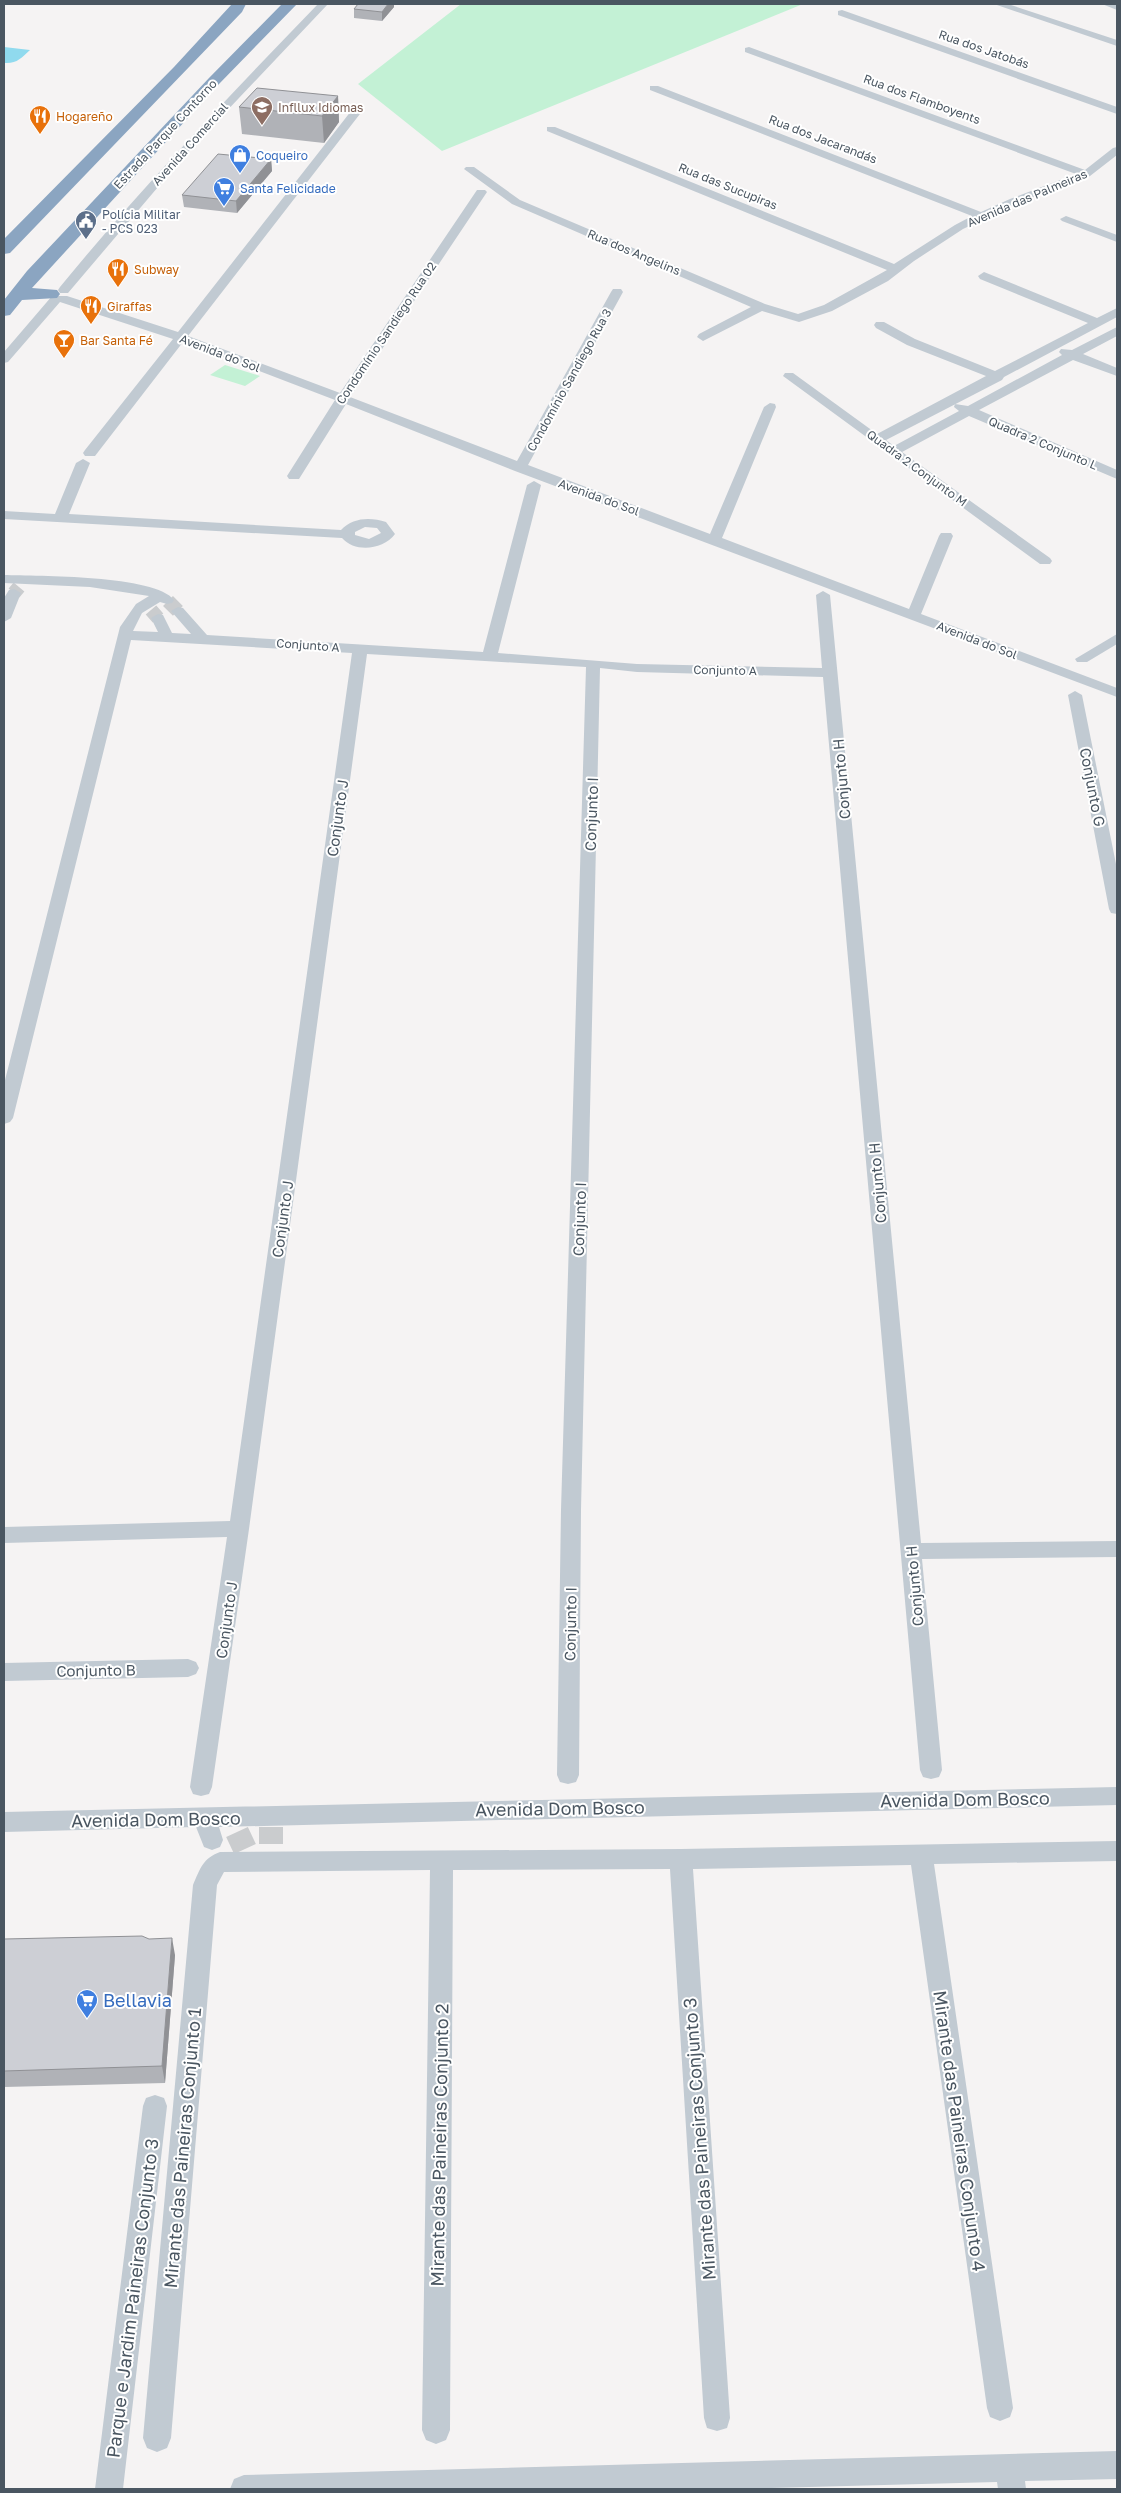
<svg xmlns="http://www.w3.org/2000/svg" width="1121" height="2493" font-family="'Golos Text',sans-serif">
	<rect width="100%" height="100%" fill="#f5f3f3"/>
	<path fill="#c3f1d5" d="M461,4h342l-361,147 -84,-67z
		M225,365l35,11 -15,10 -35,-11z"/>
	<path fill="#90daee" d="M4,47l26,3c-9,8 -13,14 -26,13z"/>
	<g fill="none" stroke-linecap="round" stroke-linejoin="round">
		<path stroke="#caccce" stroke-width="14" stroke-dasharray="14 8" stroke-linecap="butt" d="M14,593l5,-6
			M168,601l10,10
			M151,610l7,8"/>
		<path stroke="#caccce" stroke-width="24" stroke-dasharray="24 12" stroke-linecap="butt" d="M271,1827v17
			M237,1832l8,17"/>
		<path fill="#c1cad2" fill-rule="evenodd" d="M318,4h10l-142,150 -118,139h-8l-2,-3 2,-3c81,-99 169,-191 258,-283z
			M994,4h14l109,36v6z
			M1102,4h15v6z
			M842,10l275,97v7l-279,-99v-4z
			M749,47l336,123 28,-22 4,-1v8l-27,21 -72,27 -55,26 -49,32 -26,20 -56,30 -33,11 -37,-11 -59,30 -6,-4 2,-3 52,-27 -239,-103 -48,-35 2,-2h8l46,33 245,104 33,10 26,-9 63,-35 -340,-139v-4h8l339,137 61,-39 17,-9 -322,-126v-4h8l323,126 29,-13 66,-25 -331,-122v-4z
			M359,105l4,1v4l-175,226 152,57 137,-203h8l2,2 -137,205 167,64 94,-169 2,-3h8l2,3 -95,173 182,69 54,-127 6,-4 5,1 1,3 -54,131 187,71 30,-73 2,-3h10l2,3 -32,78 196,74v9l-602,-226 -169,-67 -47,75h-10l-2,-3 48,-76 -152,-58 -88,114h-10l-2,-3 2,-3 88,-111 -113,-37 -52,60 -4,1v-11l48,-56h15l111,36 177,-226z
			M1066,216l51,19v7l-55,-21 -2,-2z
			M984,272l113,46 20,-10v9l-113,60 -2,3 -116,60 8,6 65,-35 -5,-4 1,-3 13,2 94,-51 -3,-3 2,-3 11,1 45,-23v9l-34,18 34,14v8l-44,-16 -94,50 138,60v9l-148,-63 -67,36 148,106 2,3 -2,3h-10l-257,-188 2,-3h8l84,61 109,-58 -79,-31 -31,-17 -2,-3 2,-3h8l31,17 80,32 93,-48 -108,-44 -2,-3z
			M83,459l7,4 -21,51 272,16c12,-13 30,-13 45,-8l9,12c-12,16 -40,19 -53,4l-338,-19v-8l51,3 21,-51zM365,527l12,1 4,5 -12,6 -14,-4v-3z
			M534,481l7,4 -43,168 139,11 185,4 -6,-73 7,-4 7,4 91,948 196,-2v16l-195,2 20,211 -3,7 -8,2 -8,-2 -3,-7 -97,-1093 -186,-5 -37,-4 -19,842 -2,265 -3,7 -8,2 -8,-2 -3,-7 4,-265 25,-843 -219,-13 -118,875 -37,258 -3,7 -8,2 -8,-2 -3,-7 37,-250 -223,6v-16l226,-6 122,-868 -221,-13 -118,478 -3,4 -6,2v-40l116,-457 16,-23 13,-8 -59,-9 -86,-4v-8c33,1 152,0 170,25l-2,3 -5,1 -7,-2 -18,11 -9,18 25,1 -7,-14 7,-4 5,1 9,18 19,1 -20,-23 7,-4 5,1 24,27 276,17 44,-167z
			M14,589l7,4 -10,25 -7,4v-24l5,-8z
			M1117,634v10l-30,18h-10l-2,-3z
			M1075,691l7,4 35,174v45l-6,-1 -2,-4 -41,-214z
			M188,1659l8,3 3,6 -3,6 -8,3 -184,4v-18z
			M1117,1787v18l-898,22 4,13 -3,7 -8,3 -8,-3 -8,-20 -192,5v-20z
			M1117,1841v20l-183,3 79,544 -3,9 -10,4 -10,-4 -3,-9 -76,-543 -218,4 37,549 -3,10 -10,3 -10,-3 -3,-10 -34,-549 -217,1 -3,560 -4,10 -10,4 -10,-4 -4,-10 8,-560 -206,2 -7,13 -46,553 -4,10 -10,4 -10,-4 -4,-10 50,-553c7,-16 10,-27 27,-33l461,-3z
			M155,2095l9,3 3,8 -44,383h-28l48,-383 3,-8z
			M1117,2451v28l-92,2 1,8h-28l-1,-7 -264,7h-503l4,-10 10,-4z"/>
		<path fill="#8ba5c1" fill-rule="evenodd" d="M232,4h14l-4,8 -232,241 -6,1v-15l170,-172z
			M282,4h15l-78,80 -187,204 25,2 3,4 -3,4 -35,2 -12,15 -6,1v-16l23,-29 182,-193z"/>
	</g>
	<path fill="#b0b2b7" d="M394,7l-12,14 -28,-3v-9z
		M338,96l1,26 -15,21 -82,-9 -3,-27z
		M271,159l1,12 -35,42 -53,-6 -2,-12z
		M4,1939l171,16 -10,128 -161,4z"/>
	<path fill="#909195" d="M388,4h6v3l-12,14v-9z
		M338,96l1,26 -15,21 -2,-27z
		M271,159l1,12 -35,42 -1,-12z
		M172,1938l3,17 -10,128 -3,-17z"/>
	<path fill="#cdcfd5" stroke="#909195" d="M358,4h30l-6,8 -28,-3z
		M257,88l81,8 -16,20 -83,-9z
		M218,154l53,5 -35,42 -54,-6z
		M142,1936l7,3 23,-1 -10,128 -158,5v-132z"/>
	<defs>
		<g id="school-pin" transform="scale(1.125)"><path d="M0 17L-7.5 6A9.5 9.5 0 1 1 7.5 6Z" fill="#8d6e63" stroke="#fff"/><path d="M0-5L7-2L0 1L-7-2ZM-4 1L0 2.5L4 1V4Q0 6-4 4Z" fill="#fff"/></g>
		<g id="restaurant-pin" transform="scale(1.125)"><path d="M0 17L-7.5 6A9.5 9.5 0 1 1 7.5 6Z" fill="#e8710a" stroke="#fff"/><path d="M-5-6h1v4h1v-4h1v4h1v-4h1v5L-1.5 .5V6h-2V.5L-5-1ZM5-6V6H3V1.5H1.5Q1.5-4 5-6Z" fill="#fff"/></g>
		<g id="shop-pin" transform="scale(1.125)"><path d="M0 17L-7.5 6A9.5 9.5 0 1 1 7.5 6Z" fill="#3f7fe0" stroke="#fff"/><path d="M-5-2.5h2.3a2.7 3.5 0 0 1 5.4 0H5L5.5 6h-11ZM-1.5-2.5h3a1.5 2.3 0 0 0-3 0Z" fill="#fff"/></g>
		<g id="supermarket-pin" transform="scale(1.125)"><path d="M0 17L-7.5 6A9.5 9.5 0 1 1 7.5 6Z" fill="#3f7fe0" stroke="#fff"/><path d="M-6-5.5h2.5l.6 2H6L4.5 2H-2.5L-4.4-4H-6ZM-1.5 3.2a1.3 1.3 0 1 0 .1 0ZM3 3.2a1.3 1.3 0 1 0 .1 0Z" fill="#fff"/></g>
		<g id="civic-pin" transform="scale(1.125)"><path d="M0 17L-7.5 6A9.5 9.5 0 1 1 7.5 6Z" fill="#5c6f8a" stroke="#fff"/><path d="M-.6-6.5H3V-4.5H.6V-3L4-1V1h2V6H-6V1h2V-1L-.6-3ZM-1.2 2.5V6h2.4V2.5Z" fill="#fff"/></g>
		<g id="bar-pin" transform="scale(1.125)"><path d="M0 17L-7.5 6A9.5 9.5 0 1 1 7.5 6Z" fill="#e8710a" stroke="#fff"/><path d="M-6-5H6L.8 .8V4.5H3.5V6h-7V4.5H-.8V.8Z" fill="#fff"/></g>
	</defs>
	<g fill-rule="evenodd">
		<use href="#school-pin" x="262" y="107"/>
		<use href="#restaurant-pin" x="40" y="116"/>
		<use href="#shop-pin" x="240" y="155"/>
		<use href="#supermarket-pin" x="224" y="188"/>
		<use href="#civic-pin" x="86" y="221"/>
		<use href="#restaurant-pin" x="118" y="269"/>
		<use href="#restaurant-pin" x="91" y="306"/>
		<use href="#bar-pin" x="64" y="340"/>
		<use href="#supermarket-pin" x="87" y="2000"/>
	</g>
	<g text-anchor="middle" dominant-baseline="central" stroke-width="4" stroke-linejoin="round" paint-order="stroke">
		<g font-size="12" fill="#4a5661" stroke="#fff">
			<text transform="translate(984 49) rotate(19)">Rua dos Jatobás</text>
			<text transform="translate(922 99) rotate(20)">Rua dos Flamboyents</text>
			<text transform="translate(165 134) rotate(-47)">Estrada Parque Contorno</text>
			<text transform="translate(823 139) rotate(21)">Rua dos Jacarandás</text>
			<text transform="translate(190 144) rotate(-48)">Avenida Comercial</text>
			<text transform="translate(728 186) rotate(22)">Rua das Sucupiras</text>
			<text transform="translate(1027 198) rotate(-23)">Avenida das Palmeiras</text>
			<text transform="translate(634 252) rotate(23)">Rua dos Angelins</text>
			<text transform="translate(386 333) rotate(-56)">Condomínio Sandiego Rua 02</text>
			<text transform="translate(220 353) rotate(21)">Avenida do Sol</text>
			<text transform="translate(569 380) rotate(-61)">Condomínio Sandiego Rua 3</text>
			<text transform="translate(1043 443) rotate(23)">Quadra 2 Conjunto L</text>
			<text transform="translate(917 468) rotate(36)">Quadra 2 Conjunto M</text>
			<text transform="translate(599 497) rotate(20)">Avenida do Sol</text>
			<text transform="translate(977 640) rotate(21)">Avenida do Sol</text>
			<text transform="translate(308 645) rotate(4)">Conjunto A</text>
			<text transform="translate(725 670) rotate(1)">Conjunto A</text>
		</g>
		<g font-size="12" fill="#785e54" stroke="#fff" text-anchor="start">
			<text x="278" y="107">Infllux Idiomas</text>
		</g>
		<g font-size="12" fill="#c56008" stroke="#fff" text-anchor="start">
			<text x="56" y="116">Hogareño</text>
			<text x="134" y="269">Subway</text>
			<text x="107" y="306">Giraffas</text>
			<text x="80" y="340">Bar Santa Fé</text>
		</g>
		<g font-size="12" fill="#366cbe" stroke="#fff" text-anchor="start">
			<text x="256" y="155">Coqueiro</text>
			<text x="240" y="188">Santa Felicidade</text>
		</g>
		<g font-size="12" fill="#4e5e75" stroke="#fff" text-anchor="start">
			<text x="102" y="214">Polícia Militar<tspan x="102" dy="14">- PCS 023</tspan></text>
		</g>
		<g font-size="15" fill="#4a5661" stroke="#fff">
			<text transform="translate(841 779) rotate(-95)">Conjunto H</text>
			<text transform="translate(1093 787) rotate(79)">Conjunto G</text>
			<text transform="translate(591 814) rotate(-88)">Conjunto I</text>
			<text transform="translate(337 818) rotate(-82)">Conjunto J</text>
			<text transform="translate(877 1183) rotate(-95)">Conjunto H</text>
			<text transform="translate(282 1219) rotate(-82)">Conjunto J</text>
			<text transform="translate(579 1219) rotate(-88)">Conjunto I</text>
			<text transform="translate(914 1586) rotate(-95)">Conjunto H</text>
			<text transform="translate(226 1620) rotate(-82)">Conjunto J</text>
			<text transform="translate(570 1624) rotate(-89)">Conjunto I</text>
			<text transform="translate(96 1670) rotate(-1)">Conjunto B</text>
		</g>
		<g font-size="18" fill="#4a5661" stroke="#fff">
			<text transform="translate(965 1799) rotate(-1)">Avenida Dom Bosco</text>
			<text transform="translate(560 1808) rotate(-1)">Avenida Dom Bosco</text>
			<text transform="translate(156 1819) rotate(-1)">Avenida Dom Bosco</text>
			<text transform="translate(960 2131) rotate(82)">Mirante das Paineiras Conjunto 4</text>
			<text transform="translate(699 2139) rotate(-94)">Mirante das Paineiras Conjunto 3</text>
			<text transform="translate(439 2145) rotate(-89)">Mirante das Paineiras Conjunto 2</text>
			<text transform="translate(182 2148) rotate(-85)">Mirante das Paineiras Conjunto 1</text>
			<text transform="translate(132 2298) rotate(-83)">Parque e Jardim Paineiras Conjunto 3</text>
		</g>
		<g font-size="18" fill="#366cbe" stroke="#fff" text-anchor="start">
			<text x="103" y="2000">Bellavia</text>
		</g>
	</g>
	<rect width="1121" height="2493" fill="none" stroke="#4a5661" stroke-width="10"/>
</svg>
